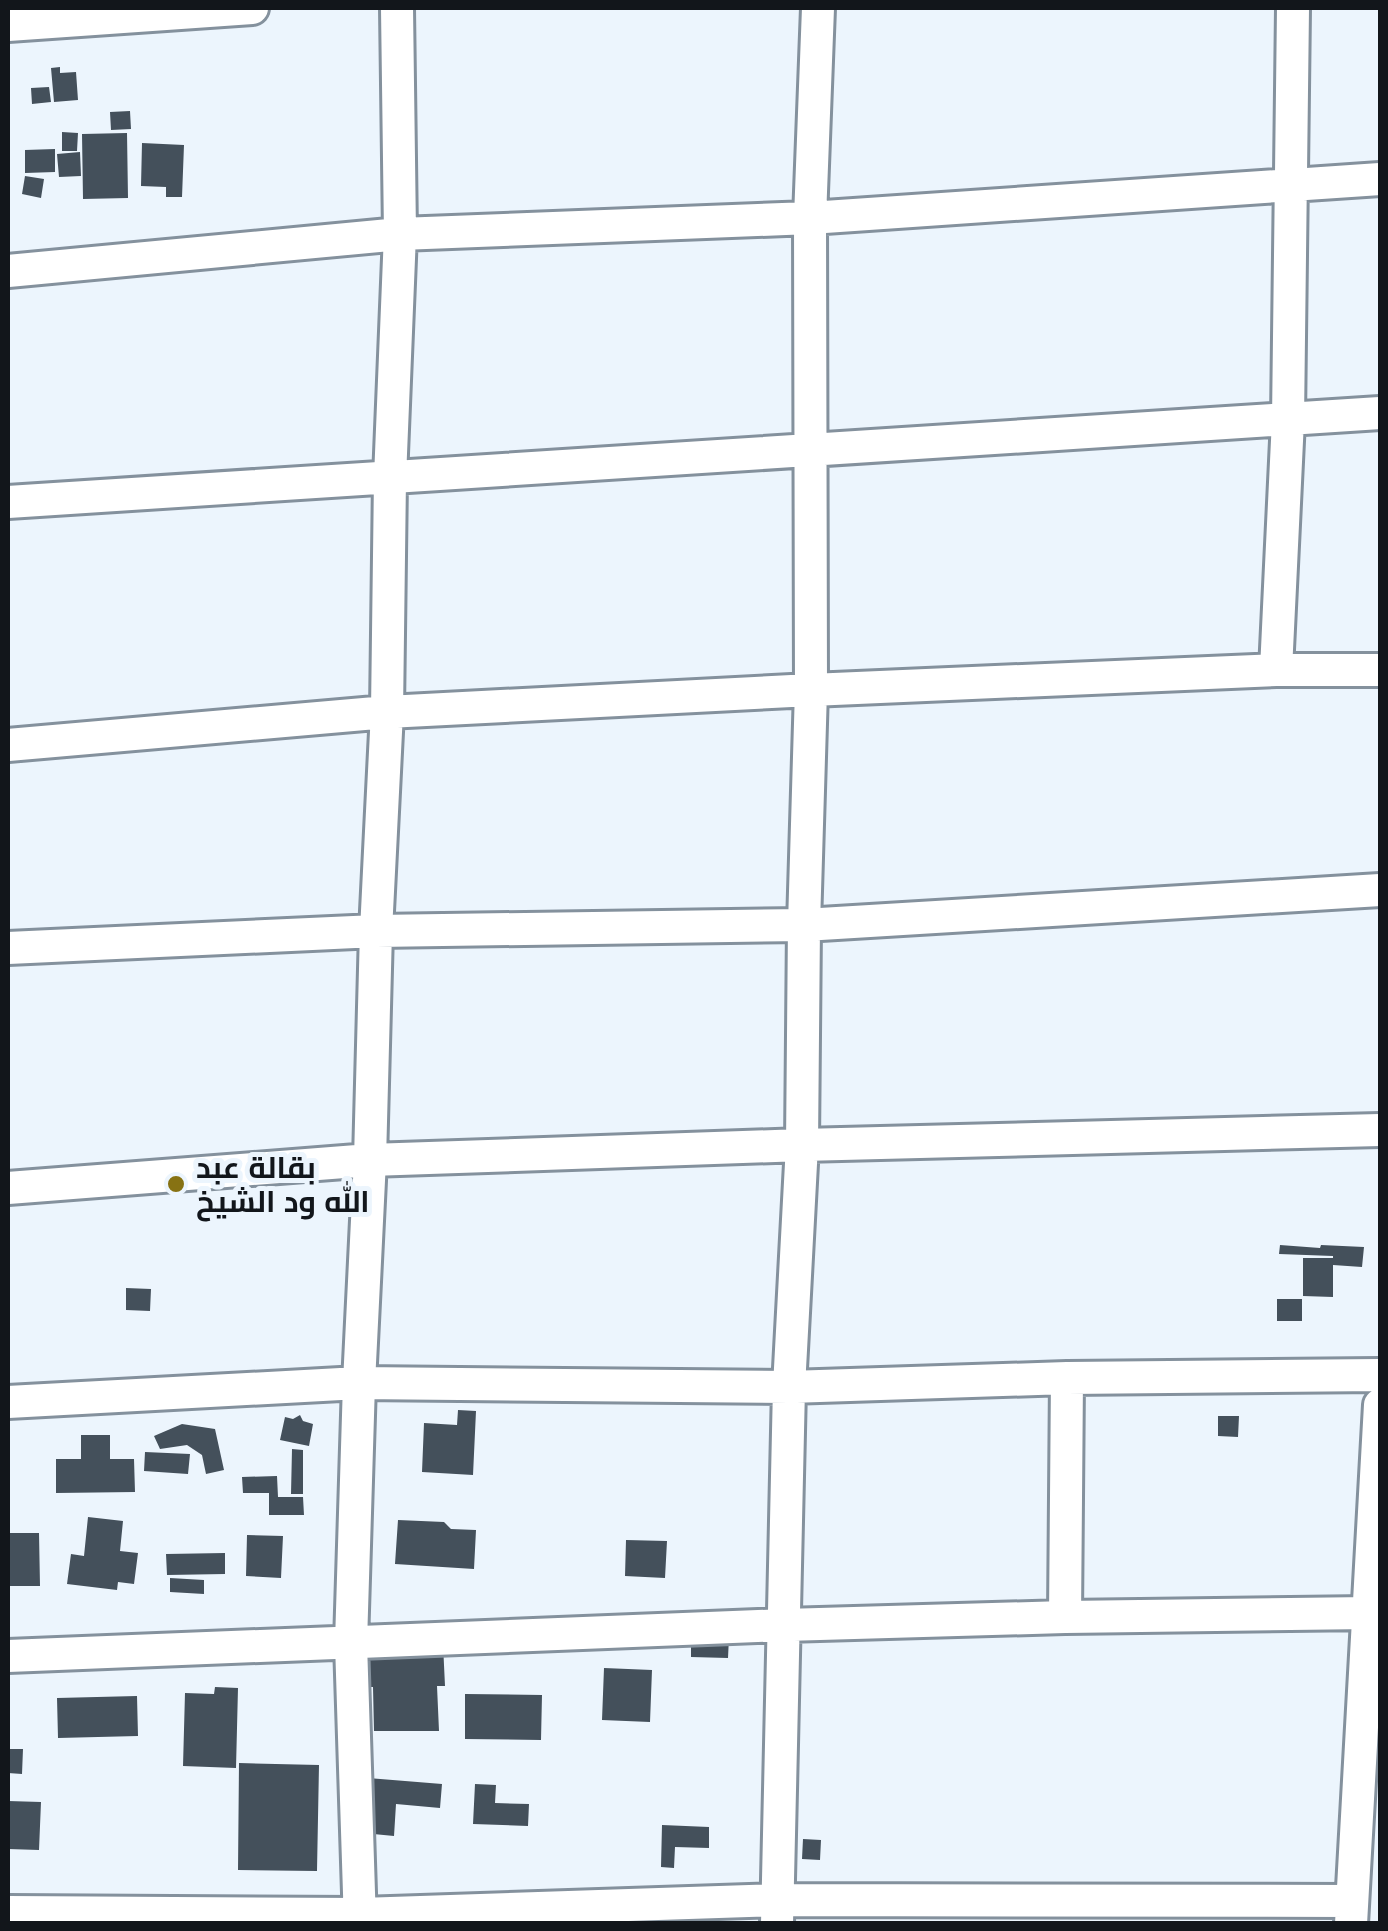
<svg xmlns="http://www.w3.org/2000/svg" width="1388" height="1931" font-family="Mulish,Cairo,sans-serif">
	<rect width="100%" height="100%" fill="#ecf5fd"/>
	<path fill="#44505b" d="M60,67v6l16,-1 2,28 -24,2 -3,-34z
		M49,87l2,15 -19,2 -1,-16z
		M130,111l1,18 -20,1 -1,-18z
		M62,132l16,1 -1,18h-15z
		M127,133l1,65 -45,1 -1,-65z
		M142,143l42,2 -2,52h-16v-10l-25,-1z
		M55,149v23l-30,1v-23z
		M80,152l1,24 -22,1 -2,-23z
		M25,176l19,3 -3,19 -19,-4z
		M1280,1245l40,3 1,-3 43,2 -2,20 -29,-2v32l-30,-1v-38h30v-2l-54,-2z
		M126,1288l25,1 -1,22 -24,-1z
		M1277,1299h25v22h-25z
		M458,1410l18,1 -3,64 -51,-3 2,-49 33,2z
		M300,1415l3,6 10,3 -4,22 -29,-6 5,-23 8,2z
		M1218,1416h21l-1,21 -20,-1z
		M182,1424l33,5 9,41 -18,4 -4,-19 -15,-10 -27,4 -6,-13z
		M81,1435h29v24h24l1,33 -79,1v-34h25z
		M292,1449l11,1v44h-12z
		M145,1452l45,2 -2,20 -44,-3z
		M277,1476l1,21h25l1,18h-35v-22h-26l-1,-16z
		M88,1517l35,4 -3,30 18,2 -4,31 -16,-2 -1,8 -50,-6 4,-30 13,2z
		M398,1520l46,2 7,7 25,1 -2,39 -79,-5z
		M8,1533h31l1,53h-32z
		M247,1535l36,1 -2,42 -35,-2z
		M626,1540l41,1 -2,37 -40,-2z
		M225,1553v21l-58,1 -1,-21z
		M170,1578l34,2v14l-34,-2z
		M691,1636l38,1 -1,21 -37,-1z
		M443,1644l2,42h-8l2,45h-65l-1,-44h-17l-2,-39z
		M604,1668l48,2 -2,52 -48,-2z
		M215,1687l23,1 -2,80 -53,-2 2,-73 29,1z
		M465,1694l77,1 -1,45 -76,-1z
		M137,1696l1,40 -80,2 -1,-40z
		M8,1749h15l-1,25 -14,-1z
		M239,1763l80,2 -2,106 -79,-1z
		M368,1778l74,6 -2,24 -44,-4 -2,32 -31,-3z
		M475,1784l21,1 -1,18 34,1 -1,22 -55,-2z
		M8,1801l33,1 -2,48 -31,-1z
		M662,1825l47,2v21l-34,-1 -1,21 -13,-1z
		M803,1839l18,1 -1,20 -18,-1z"/>
	<g fill="none" stroke-linecap="round" stroke-linejoin="round">
		<g stroke="#84919d" stroke-width="38">
			<path id="minor" d="M8,25l244,-17
				M8,271l392,-37 410,-16 570,-39
				M8,502l1372,-89
				M1276,670l12,-250 5,-412
				M8,745l379,-33 424,-22 465,-20h104
				M8,948l368,-17 428,-6 576,-35
				M8,1188l362,-28 432,-15 578,-15
				M8,1402l351,-19 430,4 278,-9 313,-3
				M1065,1617l2,-239
				M8,1656l777,-31 280,-8 304,-4
				M8,1912l353,2 417,-14 574,1
				M360,1924l-9,-281 8,-260 11,-223 6,-229 11,-219 3,-234 10,-244 -3,-226
				M777,1924l12,-537 13,-242 2,-220 7,-235 -1,-472 8,-210
				M1351,1924l29,-519"/>
		</g>
		<use href="#minor" stroke="#fff" stroke-width="32"/>
	</g>
	<circle fill="#877213" stroke="#ecf5fd" stroke-width="4" cx="176" cy="1184" r="10"/>
	<g text-anchor="middle" dominant-baseline="central" stroke-width="10" stroke-linejoin="round" paint-order="stroke">
		<g font-size="30" font-weight="bold" fill="#12161b" stroke="#ecf5fd" text-anchor="start">
			<text x="196" y="1167">بقالة عبد<tspan x="196" dy="34">الله ود الشيخ</tspan></text>
		</g>
	</g>
	<rect width="1388" height="1931" fill="none" stroke="#12161b" stroke-width="20"/>
</svg>
